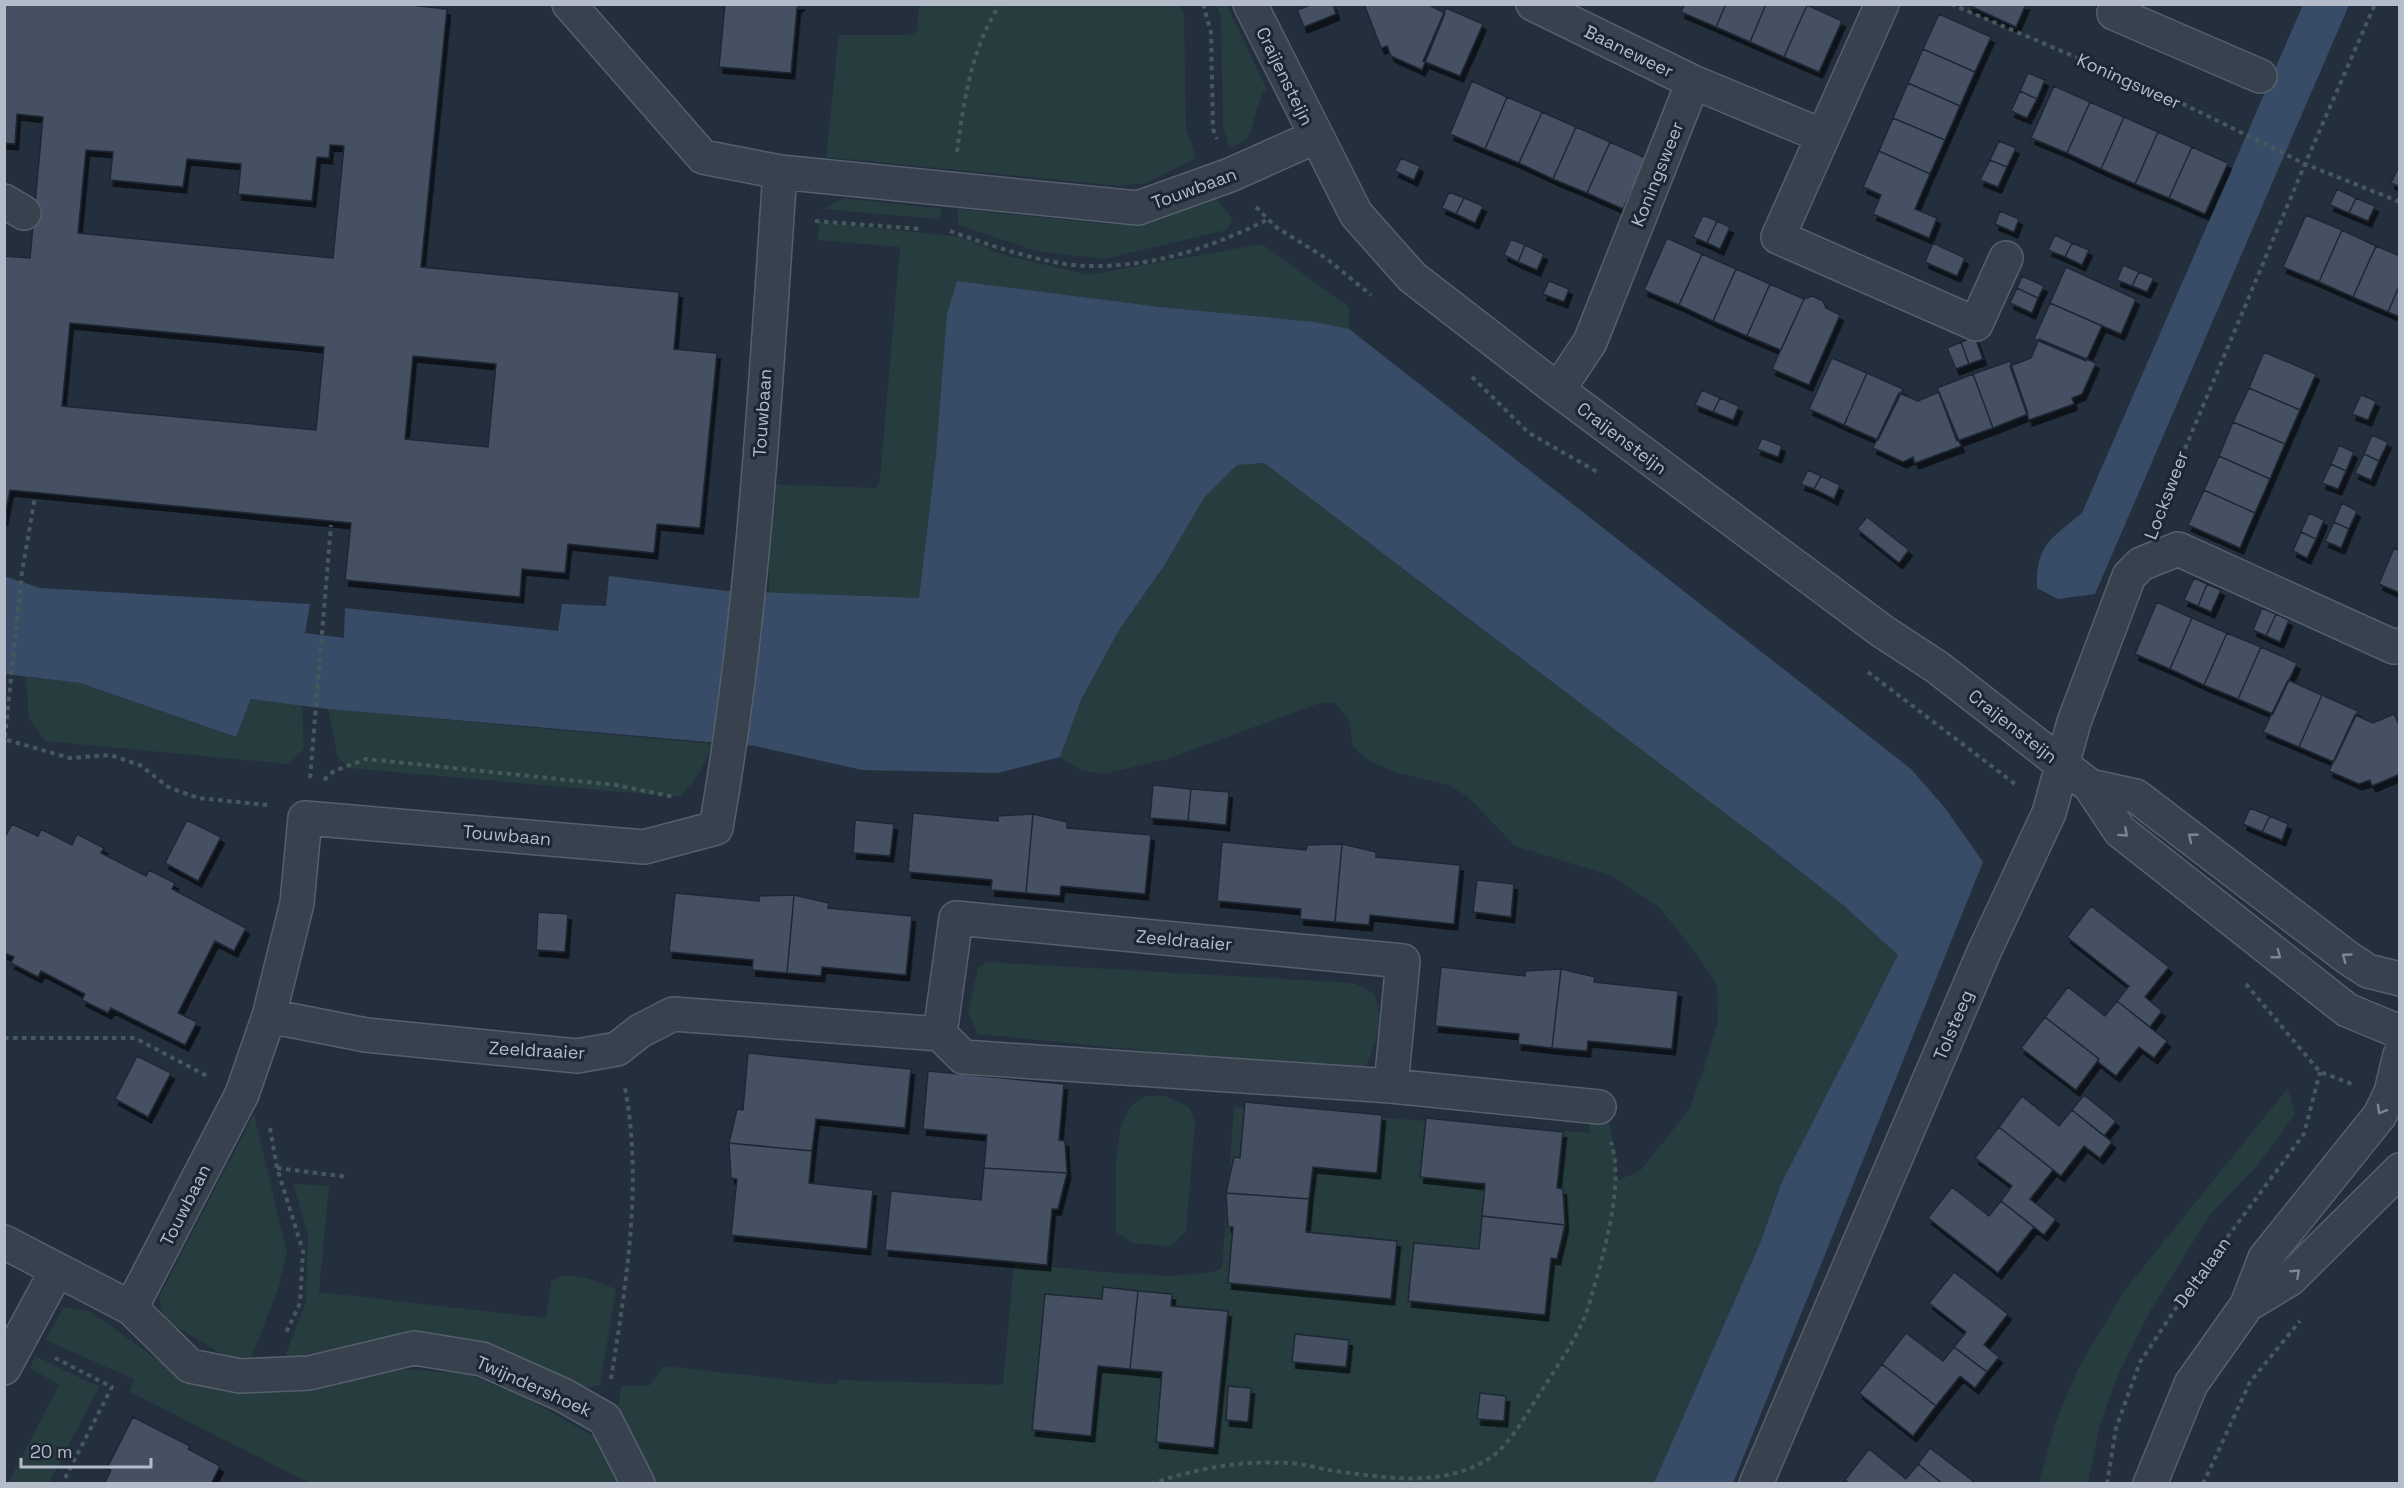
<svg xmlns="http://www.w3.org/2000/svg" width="2404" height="1488" font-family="'Space Grotesk',sans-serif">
	<defs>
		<filter id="shadow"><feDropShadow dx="3.5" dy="6" stdDeviation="0" flood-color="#0009"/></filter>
	</defs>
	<rect width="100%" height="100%" fill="#242f3e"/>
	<path fill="#263c3f" d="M1179,5l5,9 2,115 10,29 -49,25 -28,3 -293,-29 13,-122h70l8,-3 2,-27z
		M1216,5h11l40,85 -5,3 -14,46 -19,9 -6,-21 -2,-110z
		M1213,195l20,24 -6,11 -123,29 -67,-8 -79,-26v-16l161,16 41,-5z
		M843,198l99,11 -3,10 -116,-10z
		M819,222l142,15 43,18 84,20 174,-31 87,63v22l-34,-7 -155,-15 -203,-26 -38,317 -150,-4 1,-110 107,4 3,-9 20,-232 -82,-7z
		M1264,463l503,382 76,60 55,50 -117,229 -20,57 -107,242h-999l-39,-60 5,-37h28l15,-20 171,19 5,-5 163,5 11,-122c44,3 175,23 208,5l12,-161 357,26 -5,-21 22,5 9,47 -1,17 24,-10 49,-61 14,-38 15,-51 -1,-37 -22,-32 -36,-45 -47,-31 -97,-30 -47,-49 -19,-12 -51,-12 -28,-12 -17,-14 -4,-27 -15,-18 -17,2 -150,55 -63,15 -24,-4 -20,-13 21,-57 38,-70 45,-64 40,-68 33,-33z
		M26,677l54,6 155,54 16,-38 51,6 2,44 -15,15 -244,-23 -16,-22z
		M328,709l384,35c-7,21 -17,38 -33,53l-330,-29 -11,-10z
		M987,962l366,21 21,10c12,27 0,53 -10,79l-387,-38 -9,-23 10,-43z
		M2288,1088l7,26 -38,52 -46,47 -62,100 -31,62 -18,49 -12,59h-49l17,-62 22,-52 46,-78z
		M1147,1096h19l23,11 6,15 -9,109 -15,15 -38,-3 -17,-11c1,-34 -6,-98 15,-125 4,-5 11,-8 16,-11z
		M254,1114l33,139 -9,36 -28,72 -26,-6 -60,-35 -5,-23z
		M293,1184l36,2 -10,106 227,26 5,-37c19,-13 46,1 65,8l-16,96 -13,3 -105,-42 -85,-11 -113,24 22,-58 2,-68z
		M64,1307l27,5 96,69 126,7 87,-19 68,5 58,24 71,40 27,45h-314l-180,-91 4,-13 -89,-39z
		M35,1356l64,31 -50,96h-41l51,-98 -29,-17z"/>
	<path fill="#394c67" d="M2303,5h46l-254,589 -37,5 -21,-11c-1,-44 14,-49 45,-75z
		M957,281l203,26 155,15 34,7 562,440 34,39 38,54 -250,621h-79l107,-242 20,-57 117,-229 -55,-50 -76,-60 -503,-382 -27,2 -33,33 -40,68 -45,64 -38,70 -21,57 -62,16 -136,-3 -107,-24 -427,-37 -77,-10 -15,38 -156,-54 -75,-9 -1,-98 36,12 270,16 -5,29 39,5 1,-30 213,23 4,-27 44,2 3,-30 118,15 192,7 17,-143 11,-141z"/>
	<path fill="#455162" stroke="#1f2835" stroke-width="1.5" fill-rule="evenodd" filter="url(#shadow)" d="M4,4h397l46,5 -26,258 258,25 -5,57 43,4 -17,175 -43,-4 -3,29 -86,-9 -3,29 -43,-4 -2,28 -175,-17 6,-57 -341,-33 -6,30v-264l26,2 13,-141 -26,-3 -2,30 -11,-1zM330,145l14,1 -11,112 -255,-25 8,-83 27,2 -3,28 73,7 4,-28 54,5 -3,30 74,7 5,-44 12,1zM70,323l254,24 -8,83 -254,-24zM413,356l83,8 -8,83 -83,-8z
		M725,4h76l-4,4 -6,65 -72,-6z
		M1313,4h20l3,10 -32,13 -7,-17z
		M1364,4h63l18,9 -23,57 -31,-14 -4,-10 -6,2z
		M1685,4h41l-10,23 -35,-15z
		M1726,4h40l-16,38 -34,-15z
		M1766,4l41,1 -23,52 -34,-15z
		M1966,4h60l-10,23z
		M1807,5l35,16 -23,51 -35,-15z
		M1446,8l37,16 -23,52 -37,-15z
		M1939,14l52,23 -16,35 -52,-23z
		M1923,49l52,23 -15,34 -52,-23z
		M2028,73l17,7 -8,19 -17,-8z
		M1472,81l35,16 -22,52 -35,-15z
		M1908,83l52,23 -15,34 -52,-22z
		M2054,86l36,16 -23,51 -36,-15z
		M2020,91l17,8 -10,19 -16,-7z
		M1507,97l35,15 -23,51 -34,-14z
		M2090,102l34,15 -23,52 -34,-16z
		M1542,112l34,15 -23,52 -34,-16z
		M2124,117l34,15 -23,52 -34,-15z
		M1893,118l52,22 -15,34 -51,-23z
		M1576,127l34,15 -23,51 -34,-14z
		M2158,132l34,15 -23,51 -34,-14z
		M1999,141l17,7 -9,19 -17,-7z
		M1610,142l36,16 -23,51 -36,-16z
		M2192,147l36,16 -23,51 -36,-16z
		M1879,151l51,23 -15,35 22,9 -8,20 -56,-24 8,-19 -18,-8z
		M1401,158l19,8 -6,14 -19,-9z
		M1990,160l17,7 -9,20 -18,-7z
		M2400,164v23l-9,-4z
		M2337,189l19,9 -7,15 -19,-8z
		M1449,192l15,6 -8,16 -14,-6z
		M1464,198l19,8 -8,17 -19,-9z
		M2356,198l19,8 -7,15 -19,-8z
		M2000,211l19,8 -5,13 -19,-8z
		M1703,215l14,6 -10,22 -14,-6z
		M2306,215l36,15 -23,52 -36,-15z
		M1717,221l13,6 -10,22 -13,-6z
		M2342,230l34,16 -23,51 -34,-15z
		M2055,235l17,8 -7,14 -17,-7z
		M1667,238l35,16 -23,51 -35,-15z
		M1511,239l14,6 -7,17 -14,-7z
		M1933,243l32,15 -8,18 -32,-14z
		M2072,243l17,7 -7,15 -17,-8z
		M1525,245l19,9 -7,16 -19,-8z
		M2376,246l24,10v28l-12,28 -35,-15z
		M1702,254l34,15 -23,52 -34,-16z
		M2123,265l16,7 -7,14 -15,-6z
		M2066,267l70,32 -15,35 -71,-31z
		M1736,269l34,15 -23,52 -34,-15z
		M2139,272l15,6 -7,14 -15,-6z
		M2022,276l22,10 -6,12 -21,-10z
		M1549,281l20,8 -5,13 -21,-8z
		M1770,284l34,15 -23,51 -34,-14z
		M2400,284v33l-12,-5z
		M2017,288l21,10 -6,15 -22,-10z
		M1812,296l11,5 3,7 14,7 -31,70 -37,-16 32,-70z
		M2050,303l52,23 -16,35 -52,-22z
		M1975,337l8,22 -14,5 -8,-22z
		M2039,339l57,24 -14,31 -10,4 2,6 -45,16 -19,-54 21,-8z
		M1961,342l8,22 -13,5 -9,-21z
		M2264,352l52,22 -16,36 -51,-22z
		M1832,358l35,15 -23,52 -35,-16z
		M2010,361l18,53 -35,14 -20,-54z
		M1867,373l36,16 -25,51 -34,-15z
		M1973,374l20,54 -36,13 -20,-53z
		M2249,388l51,22 -15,34 -52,-22z
		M1702,390l18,8 -7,14 -18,-7z
		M1939,392l22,54 -46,17 -2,-6 -10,5 -30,-14 26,-55 19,8z
		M2361,395l15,6 -8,19 -16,-6z
		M1720,398l19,8 -6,14 -20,-8z
		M2233,422l52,22 -15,35 -51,-23z
		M2372,435l16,7 -9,19 -15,-7z
		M1762,438l20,8 -4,11 -21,-8z
		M2339,445l15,7 -8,19 -15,-7z
		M2364,454l15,7 -8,19 -16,-7z
		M2219,456l51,23 -15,34 -51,-23z
		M2331,464l15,7 -8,18 -16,-6z
		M1808,470l13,6 -7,13 -13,-5z
		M1821,476l19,9 -6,14 -20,-10z
		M2204,490l51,23 -15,35 -52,-23z
		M2342,503l15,8 -8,18 -15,-7z
		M2309,513l15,7 -8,19 -15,-7z
		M1867,517l42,33 -10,13 -42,-34z
		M2334,522l15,7 -8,19 -16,-7z
		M2301,532l15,7 -9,19 -14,-7z
		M2394,548l6,3v42l-21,-9z
		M2194,578l13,6 -9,22 -14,-6z
		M2207,584l14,6 -10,22 -13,-6z
		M2157,602l35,16 -22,51 -35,-15z
		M2262,608l14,6 -10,22 -13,-6z
		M2276,614l13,6 -9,22 -14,-6z
		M2192,618l35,15 -23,52 -34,-16z
		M2227,633l34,14 -23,52 -34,-14z
		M2261,647l36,16 -24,51 -35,-15z
		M2288,680l34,15 -23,52 -36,-15z
		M2322,695l36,16 -24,51 -35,-15z
		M2394,714l6,13v50l-2,-2 -26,11 -2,-6 -11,4 -30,-13 26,-56 18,8z
		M1153,785l38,4 -3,32 -38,-3z
		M1191,789l38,3 -3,33 -38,-4z
		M2250,808l20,8 -8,16 -19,-8z
		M913,813l85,8v-5l35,-2 -7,79 -35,-3 1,-10 -84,-8z
		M1033,814l34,8v6l84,7 -6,59 -84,-8 -1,10 -34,-3z
		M2270,816l18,8 -6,16 -20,-8z
		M187,820l34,17 -23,44 -33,-18z
		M855,820l39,4 -4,32 -37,-3z
		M12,824l26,12 3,-7 31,16 5,-11 27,14 -3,5 45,23 3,-6 26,13 -3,6 74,39 -12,23 -19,-10 -37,72 19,9 -12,23 -74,-37 -3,5 -26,-13 3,-6 -44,-23 -3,6 -27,-14 3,-6 -10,-4v-114z
		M1222,842l84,8 1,-5 35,-1 -7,78 -35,-3 1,-10 -84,-8z
		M1342,844l34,8v5l84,8 -6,59 -84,-9 -1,10 -34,-3z
		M1477,880l37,4 -3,33 -38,-5z
		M675,893l84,8v-5l35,-1 -7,78 -35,-3 1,-10 -84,-8z
		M794,895l35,8 -1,5 84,8 -6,59 -84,-8 -1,9 -34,-3z
		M2091,906l78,61 -24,30 17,14 -12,16 -33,-26 12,-15 -62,-49z
		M538,912l30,2 -3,38 -29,-2z
		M1441,967l84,9v-5l36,-2 -9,79 -34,-4 1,-10 -84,-8z
		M1561,969l34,8 -1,5 84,9 -6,58 -84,-8 -1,10 -35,-3z
		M2068,987l37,29 12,-15 50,40 -13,17 -15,-11 -23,29 -18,-14 1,-3 -54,-42z
		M2045,1017l54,42 -23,31 -55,-42z
		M748,1053l163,16 -6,59 -89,-9 -4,32 -83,-8 8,-34 6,1z
		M137,1056l34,17 -23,44 -33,-18z
		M928,1071l136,13 -5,56 6,1 2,32 -83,-5 3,-33 -64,-6z
		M2084,1095l32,26 -12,15 -32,-26z
		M2022,1096l37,30 13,-16 40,32 -12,16 -16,-12 -23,30 -62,-49z
		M1245,1102l137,13 -5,58 -64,-6 -4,32 -83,-6 8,-36 6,1z
		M1426,1118l137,14 -6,56 6,1 2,36 -83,-9 3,-32 -65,-7z
		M1999,1127l54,43 -23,29 26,20 -12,16 -43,-34 11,-15 -37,-28z
		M729,1143l83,8 -3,32 64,7 -6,59 -136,-14 6,-56 -6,-1z
		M984,1168l83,5 -9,36h-6l-5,56 -162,-15 6,-59 90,9z
		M1952,1187l37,29 12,-15 33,26 -36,46 -70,-55z
		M1226,1193l83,6 -3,33 91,9 -6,58 -163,-16 5,-56h-5z
		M1482,1216l83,9 -8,34 -6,-1 -6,57 -137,-14 6,-58 65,6z
		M1954,1272l54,42 -24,31 15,12 -12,15 -33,-25 12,-15 -37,-29z
		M1103,1287l35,4 -8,78 -32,-3 -7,70 -59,-6 13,-136 57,5z
		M1138,1291l34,3 -1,12 57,5 -14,137 -58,-6 6,-70 -32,-3z
		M1906,1333l37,28 11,-14 33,25 -12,16 -15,-12 -24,30 -54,-42z
		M1295,1334l54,6 -3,27 -54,-5z
		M1882,1364l54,42 -23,30 -54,-43z
		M1228,1386l23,2 -3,34 -22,-2z
		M1480,1393l26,3 -2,25 -27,-2z
		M133,1417l57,29 -2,3 32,17 -9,18h-107l7,-14 -4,-2z
		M1930,1448l43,33 -2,3h-28l-25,-20z
		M1869,1449l37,30 12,-15 25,20h-93l-5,-4z"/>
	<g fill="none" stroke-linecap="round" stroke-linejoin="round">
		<g stroke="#565f6c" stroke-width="36">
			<path id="minor" d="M569,4l134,153 77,15 358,36 92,-33 85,-38
				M1250,4l106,210 56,63 146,113 324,241 55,36 153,119 30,45 208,164 19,15 53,22
				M1533,4l160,78
				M1882,4l-104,233 198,87 30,-66
				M2118,4l-4,9 146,63
				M4,201l20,12
				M1558,390l32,-48 103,-260 130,54
				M2090,786l46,10 212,162 20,13 32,8
				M269,1016l97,19 211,21 40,-7 23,-18 33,-17 267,20 23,23 428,29 208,21
				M940,1034l16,-116 447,43 -12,125
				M4,1242l127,66 111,-214 27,-78 28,-113 8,-85 339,29 72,-19c38,-216 49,-438 64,-656
				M2247,1305l43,-26 110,-109
				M131,1308l59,58 50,10 69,-3 105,-25 68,11 81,36 42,24 33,65
				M4,1368l53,-98
				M1756,1484l228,-532 65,-139 25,-91 55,-146 12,-12 37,-15 216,98 6,-2
				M2150,1484l41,-100 56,-79 18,-47 115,-143 11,-23 9,-37"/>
		</g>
		<path stroke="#44595c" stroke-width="4" stroke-dasharray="4.5 4.5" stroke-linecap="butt" d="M1203,4l8,28 2,97 4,10
			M1951,4l216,92 138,68 95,38
			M957,152c7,-52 14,-103 43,-148
			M1256,207l20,20 51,32 44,36
			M815,221l106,8
			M950,231c39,14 96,34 138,35 68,1 121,-18 181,-47
			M1472,377l57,56 70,40
			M2157,515l148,-351 70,-160
			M1868,672l147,112
			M7,740l63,18 40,-3 30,10 28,22 30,11 69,7
			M4,746l18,-174 13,-75
			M310,778l21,-253
			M324,780l10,-9 32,-12 250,26 58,12
			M2246,984l74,88 32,12
			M4,1038h131l72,38
			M270,1128l7,40 26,83 -3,52 -15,32
			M277,1168l71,9
			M55,1358l57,29 -50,97
			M611,1379c15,-95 32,-195 14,-291
			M1151,1484c43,-15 90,-24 135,-21 16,0 33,6 49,8 52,7 108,17 155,-13 20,-13 39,-48 52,-68 19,-30 40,-58 49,-92 12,-43 34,-113 20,-156
			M2107,1484l9,-56 24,-66 48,-72 116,-156 16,-62
			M2203,1484l47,-102 50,-61"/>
		<use href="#minor" stroke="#38414e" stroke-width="33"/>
	</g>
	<defs><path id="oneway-chevron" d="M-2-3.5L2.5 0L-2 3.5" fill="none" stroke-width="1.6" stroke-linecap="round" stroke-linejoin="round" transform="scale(1.5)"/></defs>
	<g stroke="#7c8592">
		<use href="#oneway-chevron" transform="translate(2124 833) rotate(42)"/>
		<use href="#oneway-chevron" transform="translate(2192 837) rotate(-142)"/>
		<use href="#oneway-chevron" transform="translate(2277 955) rotate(38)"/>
		<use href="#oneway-chevron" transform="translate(2346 957) rotate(-144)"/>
		<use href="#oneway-chevron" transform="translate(2381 1110) rotate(120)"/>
		<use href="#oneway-chevron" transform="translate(2296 1273) rotate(-43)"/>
	</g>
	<g text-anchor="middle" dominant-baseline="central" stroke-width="6" stroke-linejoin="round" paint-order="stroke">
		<g font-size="18" fill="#b4bcc9" stroke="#1d2633">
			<text transform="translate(1629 51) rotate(26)">Baaneweer</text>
			<text transform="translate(1285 76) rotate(64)">Craijensteijn</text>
			<text transform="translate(2129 81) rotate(24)">Koningsweer</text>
			<text transform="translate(1657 174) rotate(-68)">Koningsweer</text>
			<text transform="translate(1194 188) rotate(-20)">Touwbaan</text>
			<text transform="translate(762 413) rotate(-86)">Touwbaan</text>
			<text transform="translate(1622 438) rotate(37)">Craijensteijn</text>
			<text transform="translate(2166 495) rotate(-69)">Locksweer</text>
			<text transform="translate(2013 726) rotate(38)">Craijensteijn</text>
			<text transform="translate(507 835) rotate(5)">Touwbaan</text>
			<text transform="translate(1184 940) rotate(5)">Zeeldraaier</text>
			<text transform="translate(1953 1025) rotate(-67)">Tolsteeg</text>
			<text transform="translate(537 1050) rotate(3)">Zeeldraaier</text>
			<text transform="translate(185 1205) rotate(-63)">Touwbaan</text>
			<text transform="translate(2202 1272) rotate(-54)">Deltalaan</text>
			<text transform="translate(534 1386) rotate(24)">Twijndershoek</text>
		</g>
	</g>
	<rect width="2404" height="1488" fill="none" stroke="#b4bcc9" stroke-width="12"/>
	<path d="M21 1458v9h130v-9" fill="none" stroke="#b4bcc9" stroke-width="3"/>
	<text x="30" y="1458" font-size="18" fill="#b4bcc9" stroke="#1d2633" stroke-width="4.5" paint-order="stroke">20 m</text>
</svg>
